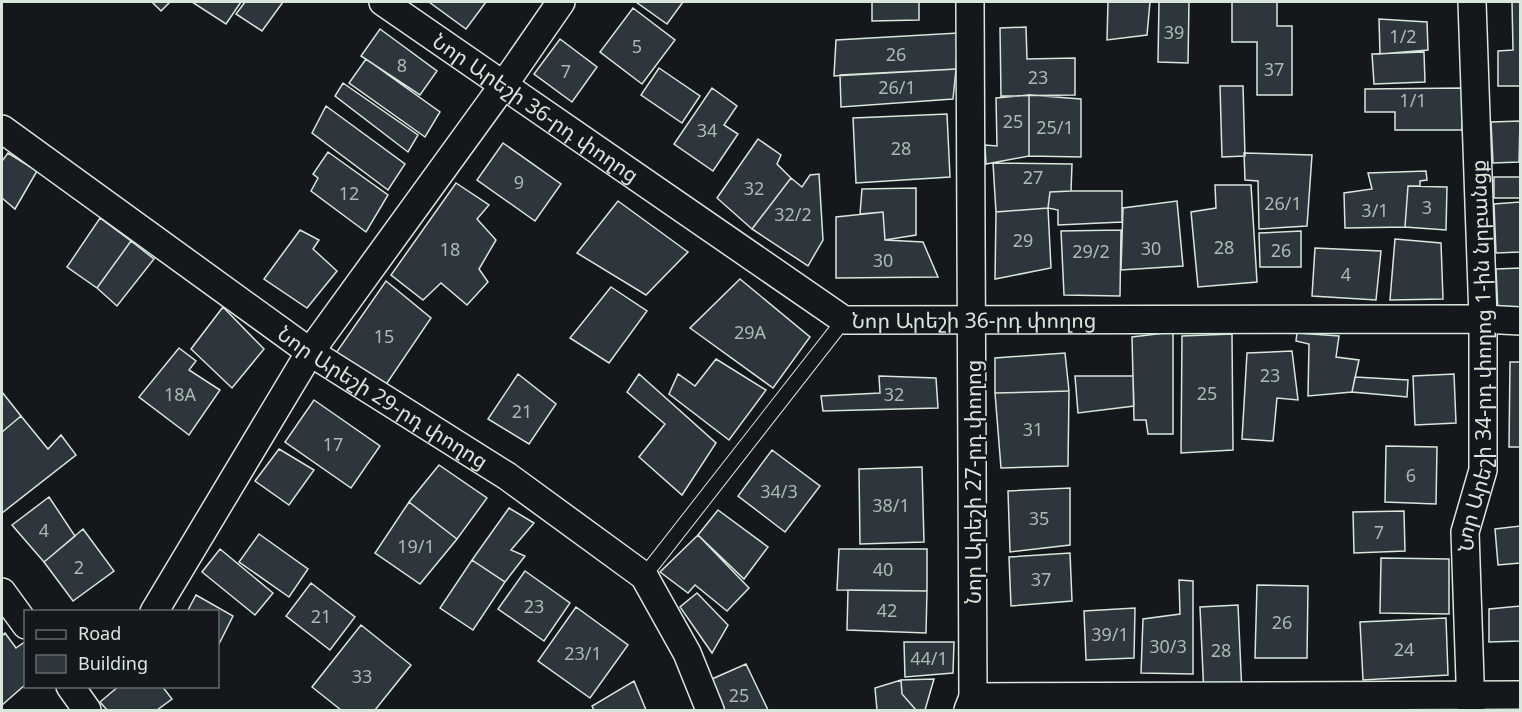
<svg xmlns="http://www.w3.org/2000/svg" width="1522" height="712" font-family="'Noto Sans','Noto Sans Armenian',sans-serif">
	<rect width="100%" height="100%" fill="#14181c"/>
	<path fill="#2c363c" stroke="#d8e6dc" stroke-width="1.5" d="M152,2h18l-9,9z
		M192,2h49l-15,22z
		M245,2h38l-21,29 -26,-17z
		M429,2h57l-20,27z
		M636,2h47l-16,22z
		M872,2h47v18l-47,1z
		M1108,2h42l-3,33 -40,5z
		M1159,2h30l-1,61 -30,-1z
		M1232,2h45v24h15v69h-35v-53h-25z
		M1512,2h8v84h-22v-35l15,-1z
		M633,8l42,32 -33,44 -42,-32z
		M1379,19l48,3 1,28 -48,4z
		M1026,27l1,32 48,-1v37l-74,1 -1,-68z
		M380,29l57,42 -17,24 -59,-39z
		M958,33l-2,36 -122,7 2,-36z
		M560,39l37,28 -25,35 -38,-28z
		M1424,52l1,30 -51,2 -2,-30z
		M366,59l74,53 -15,25 -76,-54z
		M659,68l41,28 -18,27 -41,-28z
		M956,69l-3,30 -112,8 -1,-32z
		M343,83l75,52 -10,17 -73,-56z
		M1220,86h23l2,70 -23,1z
		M712,88l25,18 -13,19 14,9 -25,37 -39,-27z
		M1462,88v42h-67v-18h-30v-23z
		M1029,95l52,4v58l-52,-1z
		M1029,95v61l-43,8 -1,-19 12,1 -1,-48z
		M326,106l79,58 -17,26 -76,-57z
		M947,114l3,63 -94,6 -3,-65z
		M1520,121l-1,41 -26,1 -2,-41z
		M758,139l23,16 -4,9 14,14 -39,51 -35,-31z
		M503,143l58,41 -26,37 -58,-41z
		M328,152l60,43 -22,37 -55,-41 7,-13 -5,-4z
		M8,153l29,18 -22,38 -13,-11v-37z
		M1244,153l68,2 -5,71 -48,3 -1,-48 -13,-1z
		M993,163l79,1 -1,27 -21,1 -2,16 -52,4z
		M1426,171l1,9 -7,1v5h-12l-3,41 -60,1 -1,-35 28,-4 -4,-16z
		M819,174l4,66 -15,26 -56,-37 39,-51 11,9 8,-12z
		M1494,177h26v21h-26z
		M456,183l33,22 -12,14 19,21 -17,29 9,13 -21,23 -26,-22 -18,17 -32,-25z
		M1215,185h36l6,97 -59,5 -7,-75 25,-4z
		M1408,186l39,1 -1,43 -41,-3z
		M916,188v47l-31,5 -2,-28 -23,2 2,-25z
		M1071,191h51v31l-64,3v-15l-10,-2 2,-16z
		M618,201l70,51 -42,43 -69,-42z
		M1177,201l6,65 -62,4 2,-62z
		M1520,202v50l-24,1 -2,-49z
		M1048,208l3,60 -56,11 1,-67z
		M883,212l2,28 38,2 15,35 -102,1v-61z
		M100,218l31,23 -34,47 -30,-21z
		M300,230l19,10 -6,9 24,22 -30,37 -43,-29z
		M1121,230l-1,66 -56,-1 -3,-64z
		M1301,231v36h-41l-1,-34z
		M1395,239l46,4 2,56 -53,1z
		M131,241l23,18 -37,47 -20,-18z
		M1315,248l66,3 -5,49 -64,-4z
		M1520,268v43l-22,1 -2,-43z
		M740,279l70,58 -37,51 -83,-60z
		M386,281l45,37 -48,71 -47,-36z
		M611,287l36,24 -38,52 -39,-25z
		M223,307l41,42 -32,39 -41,-39z
		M1173,332v102h-25l-2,-14h-12l-2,-83z
		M1297,333l42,3 -3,21 23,3 -7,32 -44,4 1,-52 -13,-3z
		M1232,334l1,116 -52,3 1,-117z
		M179,348l17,13 -7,9 31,20 -31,45 -50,-38z
		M1292,351l6,49 -21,-2 -4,43 -31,-2 5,-86z
		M1065,353l4,38 -74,2v-35z
		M716,359l50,31 -37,50 -60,-46 9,-20 17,12z
		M1510,362h10v85h-11z
		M518,374l38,30 -27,40 -41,-25z
		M639,374l77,69 -34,52 -43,-38 26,-33 -38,-32z
		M1454,374l2,49 -41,2 -2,-49z
		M879,376l57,2 2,30 -115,3 -2,-15 59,-3z
		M1075,376h58l1,30 -56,7z
		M1355,377l53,3 -1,17 -55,-5z
		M1069,391l-1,75 -67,2 -6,-75z
		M2,392l19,24 -19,16z
		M314,400l66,46 -29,42 -66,-46z
		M21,416l27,33 13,-14 15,20 -74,58v-81z
		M1386,446l51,1 -1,57 -51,-2z
		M279,449l35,21 -25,35 -34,-24z
		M772,450l48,36 -35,46 -47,-36z
		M439,465l48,33 -30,41 -48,-37z
		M922,467l2,75 -64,2 -1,-75z
		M1070,488v57l-60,7 -2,-61z
		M49,497l26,39 -31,26 -32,-37z
		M409,502l48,37 -37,45 -45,-31z
		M509,508l25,15 -23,27 14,6 -20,26 -33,-22z
		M718,510l50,37 -24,32 -46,-44z
		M1404,511l1,40 -51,2 -1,-41z
		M1520,526v37l-22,2 -3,-36z
		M83,529l31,42 -41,30 -29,-39z
		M259,534l49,35 -19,28 -50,-35z
		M698,535l51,53 -22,23 -32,-26 -7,8 -28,-21z
		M220,549l53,44 -18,22 -53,-43z
		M839,549h88v42l-90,-1z
		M1070,553l2,48 -61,5 -2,-49z
		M1381,558l68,1v55l-69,-1z
		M472,560l33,22 -32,48 -33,-22z
		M525,571l45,32 -26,38 -46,-32z
		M1179,580l14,1v93l-52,-1 2,-54 37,-5z
		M311,583l44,34 -25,33 -44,-34z
		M1257,585l51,1 -1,72h-52z
		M848,590l79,1 -1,42 -79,-3z
		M697,593l31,32 -16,28 -32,-46z
		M196,595l37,21 -15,30v-34h-31z
		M1238,605l4,89 -38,2 -4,-89z
		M1520,606v35l-31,1v-33z
		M576,607l52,38 -38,53 -52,-37z
		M1135,608l-1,50 -48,2 -2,-49z
		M1446,618l2,57 -85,5 -3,-58z
		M361,625l50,40 -36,45h-34l-29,-23z
		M5,633l11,15 10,-7v43l-24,21v-69z
		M904,642h50l-1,31 -48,4z
		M746,664l22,46h-43l-13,-31z
		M934,679l-9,31h-9l-14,-16 -1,-14z
		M901,680l1,14 14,16h-39l-2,-22z
		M634,681l12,29h-52l-2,-4z
		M119,686h43l10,13 -15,11h-50l-7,-8z
		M1417,703v7h-43v-5z"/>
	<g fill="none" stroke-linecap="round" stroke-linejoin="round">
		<g stroke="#d8e6dc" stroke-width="16">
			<path id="service" d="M644,576l200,-256"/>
		</g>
		<g stroke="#d8e6dc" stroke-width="30">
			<g id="minor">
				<path id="s1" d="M383,2l461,318 639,-1 37,2"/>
				<path id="s2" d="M2,129l308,223 197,124 137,100 43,77 23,57"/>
				<path d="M2,592l24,33"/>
				<path d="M154,612l156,-260 195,-269 56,-81"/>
				<path d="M70,686l17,24"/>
				<path d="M973,697l547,-2"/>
				<path d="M968,710l5,-13 -3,-695"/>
				<path id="s3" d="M1471,710l-6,-178 18,-62v-151l-11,-317"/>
			</g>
		</g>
		<use href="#service" stroke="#14181c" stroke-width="14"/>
		<use href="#minor" stroke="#14181c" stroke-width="27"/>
	</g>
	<g text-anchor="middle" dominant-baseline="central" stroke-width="4.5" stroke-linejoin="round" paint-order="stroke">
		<g font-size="18" fill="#adbab4">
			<text x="1174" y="32">39</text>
			<text x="1403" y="36">1/2</text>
			<text x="637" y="46">5</text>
			<text x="896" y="54">26</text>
			<text x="402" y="65">8</text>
			<text x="1274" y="69">37</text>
			<text x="566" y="71">7</text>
			<text x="1038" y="77">23</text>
			<text x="897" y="87">26/1</text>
			<text x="1413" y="100">1/1</text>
			<text x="1013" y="121">25</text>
			<text x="1055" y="127">25/1</text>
			<text x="707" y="130">34</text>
			<text x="901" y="148">28</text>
			<text x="1033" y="177">27</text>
			<text x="519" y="182">9</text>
			<text x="754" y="188">32</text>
			<text x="349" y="193">12</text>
			<text x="1283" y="203">26/1</text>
			<text x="1427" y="207">3</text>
			<text x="1375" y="210">3/1</text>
			<text x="793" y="214">32/2</text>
			<text x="1023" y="240">29</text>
			<text x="1224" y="247">28</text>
			<text x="1151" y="248">30</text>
			<text x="450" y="249">18</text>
			<text x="1281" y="250">26</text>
			<text x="1091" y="251">29/2</text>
			<text x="883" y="260">30</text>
			<text x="1346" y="274">4</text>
			<text x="750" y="332">29A</text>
			<text x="384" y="336">15</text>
			<text x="1270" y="375">23</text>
			<text x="1207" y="393">25</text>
			<text x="180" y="394">18A</text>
			<text x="894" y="394">32</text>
			<text x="522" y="411">21</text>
			<text x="1033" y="429">31</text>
			<text x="333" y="444">17</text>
			<text x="1411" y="475">6</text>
			<text x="779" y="491">34/3</text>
			<text x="891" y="505">38/1</text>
			<text x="1039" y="518">35</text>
			<text x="44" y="530">4</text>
			<text x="1379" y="532">7</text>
			<text x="416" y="546">19/1</text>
			<text x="79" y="567">2</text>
			<text x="883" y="569">40</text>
			<text x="1041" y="579">37</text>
			<text x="534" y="606">23</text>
			<text x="887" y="610">42</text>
			<text x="321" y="616">21</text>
			<text x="1282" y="622">26</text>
			<text x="1110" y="634">39/1</text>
			<text x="1168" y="646">30/3</text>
			<text x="1404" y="649">24</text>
			<text x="1221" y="650">28</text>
			<text x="583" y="653">23/1</text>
			<text x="929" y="658">44/1</text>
			<text x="362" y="676">33</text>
			<text x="739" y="695">25</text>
		</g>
		<g font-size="21" fill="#d8e6dc" stroke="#14181c">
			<text stroke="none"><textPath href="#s1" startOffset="186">Նոր Արեշի 36-րդ փողոց</textPath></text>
			<text stroke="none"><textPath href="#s1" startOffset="690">Նոր Արեշի 36-րդ փողոց</textPath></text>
			<text stroke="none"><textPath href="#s3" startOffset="356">Նոր Արեշի 34-րդ փողոց 1-ին նրբանցք</textPath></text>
			<text stroke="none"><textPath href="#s2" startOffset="466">Նոր Արեշի 29-րդ փողոց</textPath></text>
			<text transform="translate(973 482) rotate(-90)">Նոր Արեշի 27-րդ փողոց</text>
		</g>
	</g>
	<rect width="1522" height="712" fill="none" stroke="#d8e6dc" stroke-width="6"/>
	<rect x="24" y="610" width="195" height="78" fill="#14181c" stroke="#626a69" stroke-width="1.5"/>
	<rect x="36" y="630" width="30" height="9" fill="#14181c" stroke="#626a69" stroke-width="1.5"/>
	<text x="78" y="640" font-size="18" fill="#d8e6dc">Road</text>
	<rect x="36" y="655" width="30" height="18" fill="#2c363c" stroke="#626a69" stroke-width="1.5"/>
	<text x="78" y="670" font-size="18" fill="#d8e6dc">Building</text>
</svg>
